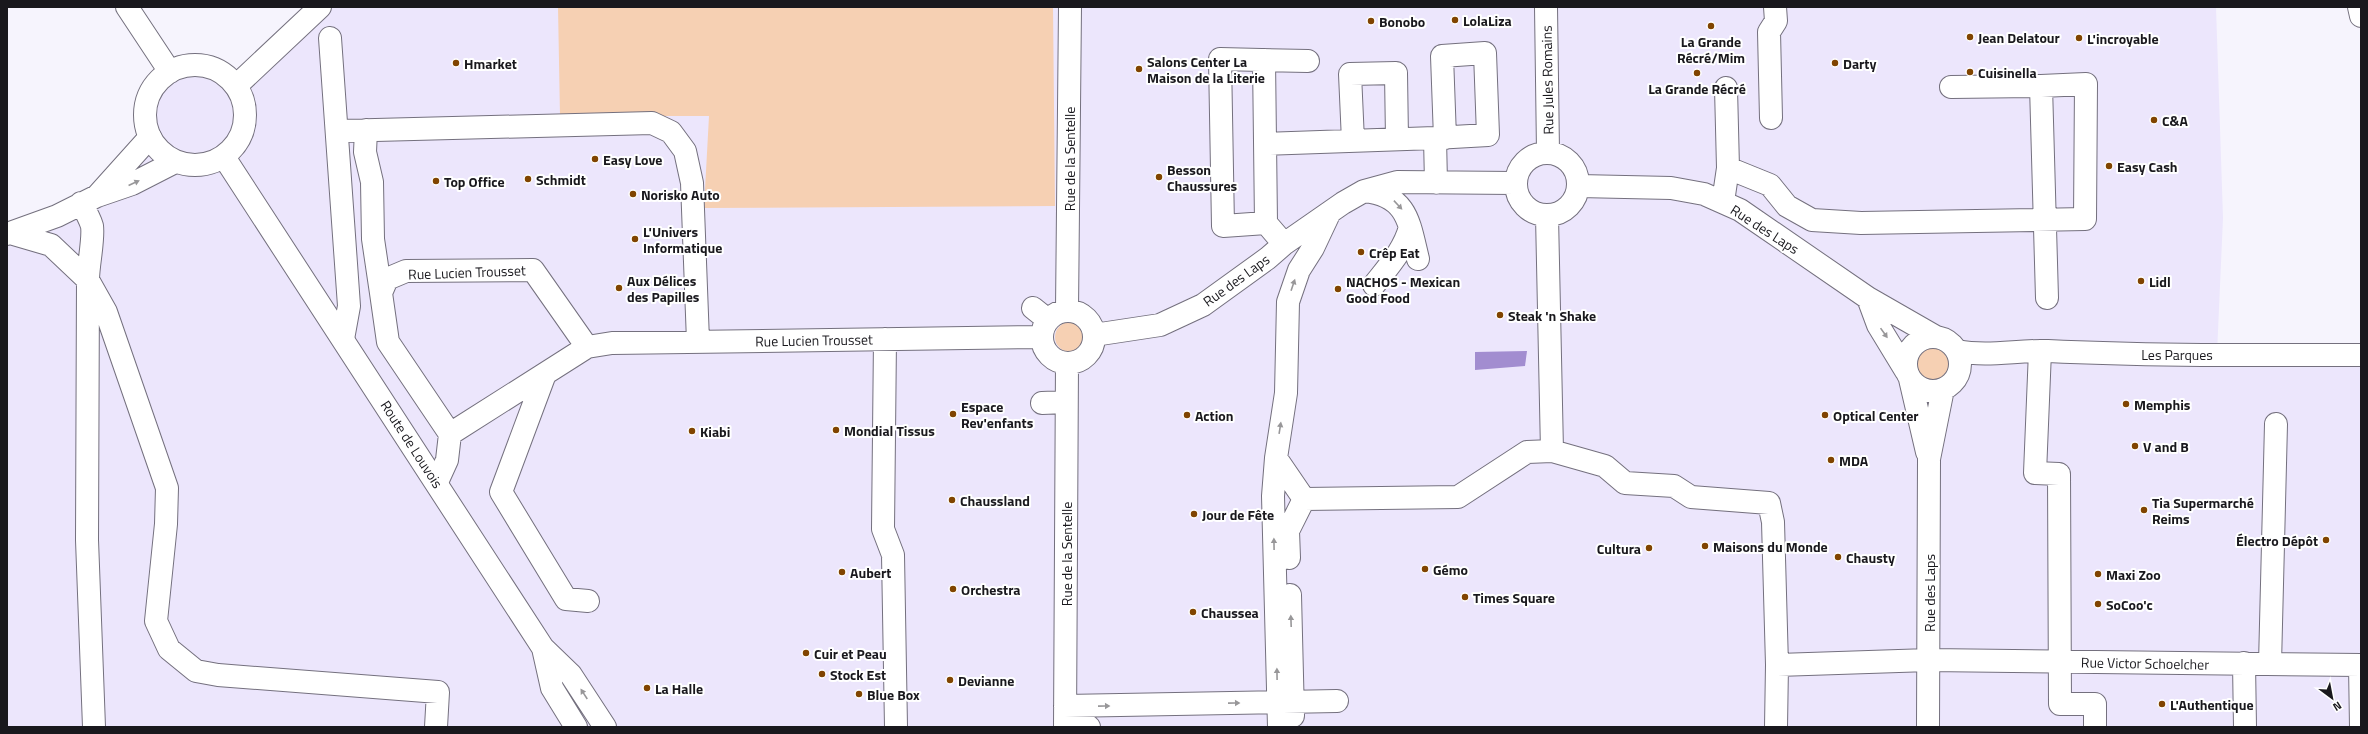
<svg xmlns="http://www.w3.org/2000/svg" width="2368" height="734" font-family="'Titillium Web',sans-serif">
	<rect width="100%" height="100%" fill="#f6f4fd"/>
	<path fill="#ece6fc" d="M320,7h1896l7,211 -6,136 144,1v372h-2354v-493l74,-31 69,-66 -3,-11 -1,-18 4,-14 9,-12 11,-10 14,-5 15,-2 14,3 13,7 10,11z"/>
	<path fill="#f6d0b3" d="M558,7h495l2,199 -351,2 5,-92h-149z
		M1055 337a15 15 0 1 1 30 0a15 15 0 1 1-30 0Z
		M1914 365a18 18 0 1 1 36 0a18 18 0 1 1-36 0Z"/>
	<path fill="#a28dd0" d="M1527,351l-2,15 -50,4v-18z"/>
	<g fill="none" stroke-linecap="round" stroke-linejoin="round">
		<g stroke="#74707e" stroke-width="24">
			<path id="minor" d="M1546,7l2,145
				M2359,7l2,9
				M330,38l19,268 -6,33
				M1264,60l2,163
				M236,86l84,-79
				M1951,87l90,-1 6,212
				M1771,118l-2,-86 7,-11 -1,-14
				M366,130l-1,22 7,30 1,57 8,54
				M337,131l315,-8 19,9 14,19 7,32 6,158
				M1435,138l1,45
				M1353,141l-3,-67 46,-1 1,66
				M1266,144l169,-6 53,-3 -3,-82 -43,3 3,82
				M1516 184a31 31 0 1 1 62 0a31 31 0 1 1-62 0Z
				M1728,168l42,17 17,21 25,14 49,3 224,-4 1,-135 -45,2
				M1579,186l92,2 33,6 36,16 128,88 68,39
				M1365,191c43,5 44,32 53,68
				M97,196l53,-59
				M1723,202l5,-34 -2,-80
				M81,203c4,7 9,16 11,23 2,13 -4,39 -4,54l-1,260 7,187
				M1547,216l5,235
				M10,233l41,12 37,35 18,32 61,176 -1,36 -10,97 13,28 27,22 22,4 220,17 -2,35
				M7,234l50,-18 40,-20 35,-12 43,-22
				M1284,244l-18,-21 -43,3 -3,-167 88,2
				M1374,285c14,-18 30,-35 36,-58
				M1868,298l10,27 28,46
				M1033,308l15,12
				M1067,310l3,-303
				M1042 337a26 26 0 1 1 52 0a26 26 0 1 1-52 0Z
				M1094,335l66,-10 43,-20 65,-47 16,-14 59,-41 21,-12 33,-9 118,1
				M1906 364a27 27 0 1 1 54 0a27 27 0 1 1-54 0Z
				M885,339l-2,190 10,26 3,172
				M1957,351c31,6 60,-1 91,0 104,5 209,4 313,4
				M2040,351l-5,122 24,1 1,230h35v23
				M545,374l-44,118 65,107 22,2
				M1910,379l17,73
				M1042,403l24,-1
				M450,434l-62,-92 -7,-49 6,-14 19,-8 127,-1 54,77
				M1276,458l-3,38 6,231
				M437,482l10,-22 3,-26 137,-87 25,-4 430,-6
				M1304,499l154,-2 69,-45 25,-1 53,15 20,17 49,3 17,11 78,6 4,19 4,143
				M1304,499l-28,-41 10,-65 2,-91 11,-32 14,-22 16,-34
				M1289,558l-1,-27 16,-32
				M1290,595l3,121
				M2244,663l1,64
				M2270,664l6,-240
				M2360,665l1,62
				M1065,706l272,-5
				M1065,706l24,21
				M1065,727l2,-364
				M1776,727l1,-62 152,-5 432,5
				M1928,727l1,-268 14,-70"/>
		</g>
		<g stroke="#74707e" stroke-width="24">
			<path id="major" d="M127,7l43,65
				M145 115a50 50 0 1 1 100 0a50 50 0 1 1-100 0Z
				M224,157l319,491 28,27 34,52
				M543,648l9,40 24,39"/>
		</g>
		<use href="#minor" stroke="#fff" stroke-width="22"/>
		<use href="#major" stroke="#fff" stroke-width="22"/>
	</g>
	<defs><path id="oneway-solid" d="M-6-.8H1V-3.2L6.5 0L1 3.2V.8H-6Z"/></defs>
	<g fill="#989799">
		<use href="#oneway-solid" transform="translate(134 183) rotate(-25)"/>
		<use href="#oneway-solid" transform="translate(1398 205) rotate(47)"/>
		<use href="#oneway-solid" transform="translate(1293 285) rotate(-71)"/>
		<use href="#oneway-solid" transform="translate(1884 333) rotate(55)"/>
		<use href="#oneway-solid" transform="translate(1280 428) rotate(-81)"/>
		<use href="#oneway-solid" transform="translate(1274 544) rotate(-91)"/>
		<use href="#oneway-solid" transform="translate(1291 621) rotate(-92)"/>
		<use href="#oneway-solid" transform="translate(1277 674) rotate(-91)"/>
		<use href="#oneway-solid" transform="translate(584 694) rotate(-123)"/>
		<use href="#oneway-solid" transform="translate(1234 703) rotate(-1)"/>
		<use href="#oneway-solid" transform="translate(1104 706) rotate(-1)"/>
	</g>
	<g fill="#804400" stroke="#fff" stroke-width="1.5">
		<circle cx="1455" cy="20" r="4"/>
		<circle cx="1371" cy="21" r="4"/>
		<circle cx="1711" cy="26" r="4"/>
		<circle cx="1970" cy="37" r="4"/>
		<circle cx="2079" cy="38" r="4"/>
		<circle cx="456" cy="63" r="4"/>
		<circle cx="1835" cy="63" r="4"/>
		<circle cx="1139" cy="69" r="4"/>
		<circle cx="1970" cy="72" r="4"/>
		<circle cx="1697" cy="73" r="4"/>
		<circle cx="2154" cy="120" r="4"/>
		<circle cx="595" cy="159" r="4"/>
		<circle cx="2109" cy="166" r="4"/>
		<circle cx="1159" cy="177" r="4"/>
		<circle cx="528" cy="179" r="4"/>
		<circle cx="436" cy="181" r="4"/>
		<circle cx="633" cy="194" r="4"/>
		<circle cx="635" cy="239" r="4"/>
		<circle cx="1361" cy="252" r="4"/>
		<circle cx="2141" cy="281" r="4"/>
		<circle cx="619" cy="288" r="4"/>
		<circle cx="1338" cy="289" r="4"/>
		<circle cx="1500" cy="315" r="4"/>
		<circle cx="2126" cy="404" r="4"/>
		<circle cx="953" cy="414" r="4"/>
		<circle cx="1187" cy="415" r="4"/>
		<circle cx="1825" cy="415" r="4"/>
		<circle cx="836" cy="430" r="4"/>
		<circle cx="692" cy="431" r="4"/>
		<circle cx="2135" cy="446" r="4"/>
		<circle cx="1831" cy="460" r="4"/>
		<circle cx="952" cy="500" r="4"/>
		<circle cx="2144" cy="510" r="4"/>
		<circle cx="1194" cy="514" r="4"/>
		<circle cx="2326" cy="540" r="4"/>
		<circle cx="1705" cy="546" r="4"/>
		<circle cx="1649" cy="548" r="4"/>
		<circle cx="1838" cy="557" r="4"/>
		<circle cx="1425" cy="569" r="4"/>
		<circle cx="842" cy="572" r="4"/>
		<circle cx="2098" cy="574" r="4"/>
		<circle cx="953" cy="589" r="4"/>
		<circle cx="1465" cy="597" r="4"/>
		<circle cx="2098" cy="604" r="4"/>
		<circle cx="1193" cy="612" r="4"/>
		<circle cx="806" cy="653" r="4"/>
		<circle cx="822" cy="674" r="4"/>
		<circle cx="950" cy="680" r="4"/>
		<circle cx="647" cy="688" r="4"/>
		<circle cx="859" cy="694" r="4"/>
		<circle cx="2162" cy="704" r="4"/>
	</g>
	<g text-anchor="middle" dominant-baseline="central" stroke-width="4" stroke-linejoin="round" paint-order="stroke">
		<g font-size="14" font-weight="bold" fill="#19181d" stroke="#fff" text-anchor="start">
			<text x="1463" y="20">LolaLiza</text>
			<text x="1379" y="21">Bonobo</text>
			<text x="1978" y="37">Jean Delatour</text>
			<text x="2087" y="38">L'incroyable</text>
			<text x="1711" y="41" text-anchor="middle">La Grande<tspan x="1711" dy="16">Récré/Mim</tspan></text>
			<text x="1147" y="61">Salons Center La<tspan x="1147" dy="16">Maison de la Literie</tspan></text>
			<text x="464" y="63">Hmarket</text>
			<text x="1843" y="63">Darty</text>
			<text x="1978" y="72">Cuisinella</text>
			<text x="1697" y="88" text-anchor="middle">La Grande Récré</text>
			<text x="2162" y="120">C&amp;A</text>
			<text x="603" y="159">Easy Love</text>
			<text x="2117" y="166">Easy Cash</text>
			<text x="1167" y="169">Besson<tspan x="1167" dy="16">Chaussures</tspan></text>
			<text x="536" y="179">Schmidt</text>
			<text x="444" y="181">Top Office</text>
			<text x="641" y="194">Norisko Auto</text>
			<text x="643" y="231">L'Univers<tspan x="643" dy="16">Informatique</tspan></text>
			<text x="1369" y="252">Crêp Eat</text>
			<text x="627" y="280">Aux Délices<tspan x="627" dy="16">des Papilles</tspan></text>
			<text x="1346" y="281">NACHOS - Mexican<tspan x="1346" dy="16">Good Food</tspan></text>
			<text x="2149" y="281">Lidl</text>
			<text x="1508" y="315">Steak 'n Shake</text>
			<text x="2134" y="404">Memphis</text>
			<text x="961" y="406">Espace<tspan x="961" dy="16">Rev'enfants</tspan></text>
			<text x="1195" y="415">Action</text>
			<text x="1833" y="415">Optical Center</text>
			<text x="844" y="430">Mondial Tissus</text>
			<text x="700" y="431">Kiabi</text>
			<text x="2143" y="446">V and B</text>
			<text x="1839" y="460">MDA</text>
			<text x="960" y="500">Chaussland</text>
			<text x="2152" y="502">Tia Supermarché<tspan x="2152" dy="16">Reims</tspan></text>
			<text x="1202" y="514">Jour de Fête</text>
			<text x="2318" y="540" text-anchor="end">Électro Dépôt</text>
			<text x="1713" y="546">Maisons du Monde</text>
			<text x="1641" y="548" text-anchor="end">Cultura</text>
			<text x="1846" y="557">Chausty</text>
			<text x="1433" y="569">Gémo</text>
			<text x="850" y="572">Aubert</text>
			<text x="2106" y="574">Maxi Zoo</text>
			<text x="961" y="589">Orchestra</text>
			<text x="1473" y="597">Times Square</text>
			<text x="2106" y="604">SoCoo'c</text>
			<text x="1201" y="612">Chaussea</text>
			<text x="814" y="653">Cuir et Peau</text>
			<text x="830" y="674">Stock Est</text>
			<text x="958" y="680">Devianne</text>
			<text x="655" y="688">La Halle</text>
			<text x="867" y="694">Blue Box</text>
			<text x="2170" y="704">L'Authentique</text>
		</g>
		<g font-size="14" fill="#19181d" stroke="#fff">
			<text transform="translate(1547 80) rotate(-91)">Rue Jules Romains</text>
			<text transform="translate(1069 159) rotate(-90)">Rue de la Sentelle</text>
			<text transform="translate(1765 229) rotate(33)">Rue des Laps</text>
			<text transform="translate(467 272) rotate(-2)">Rue Lucien Trousset</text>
			<text transform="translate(1236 280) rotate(-36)">Rue des Laps</text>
			<text transform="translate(814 340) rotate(-1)">Rue Lucien Trousset</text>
			<text x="2177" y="354">Les Parques</text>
			<text transform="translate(412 444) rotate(57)">Route de Louvois</text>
			<text transform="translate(1066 554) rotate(-90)">Rue de la Sentelle</text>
			<text transform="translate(1929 593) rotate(-90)">Rue des Laps</text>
			<text transform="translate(2145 663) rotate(1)">Rue Victor Schoelcher</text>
		</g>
	</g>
	<rect width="2368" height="734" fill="none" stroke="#19181d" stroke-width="16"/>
	<g transform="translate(2332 698) rotate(148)" stroke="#ffffff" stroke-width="3" paint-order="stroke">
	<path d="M0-3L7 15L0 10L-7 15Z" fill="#19181d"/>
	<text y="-6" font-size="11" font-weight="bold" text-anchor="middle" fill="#19181d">N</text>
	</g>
</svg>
